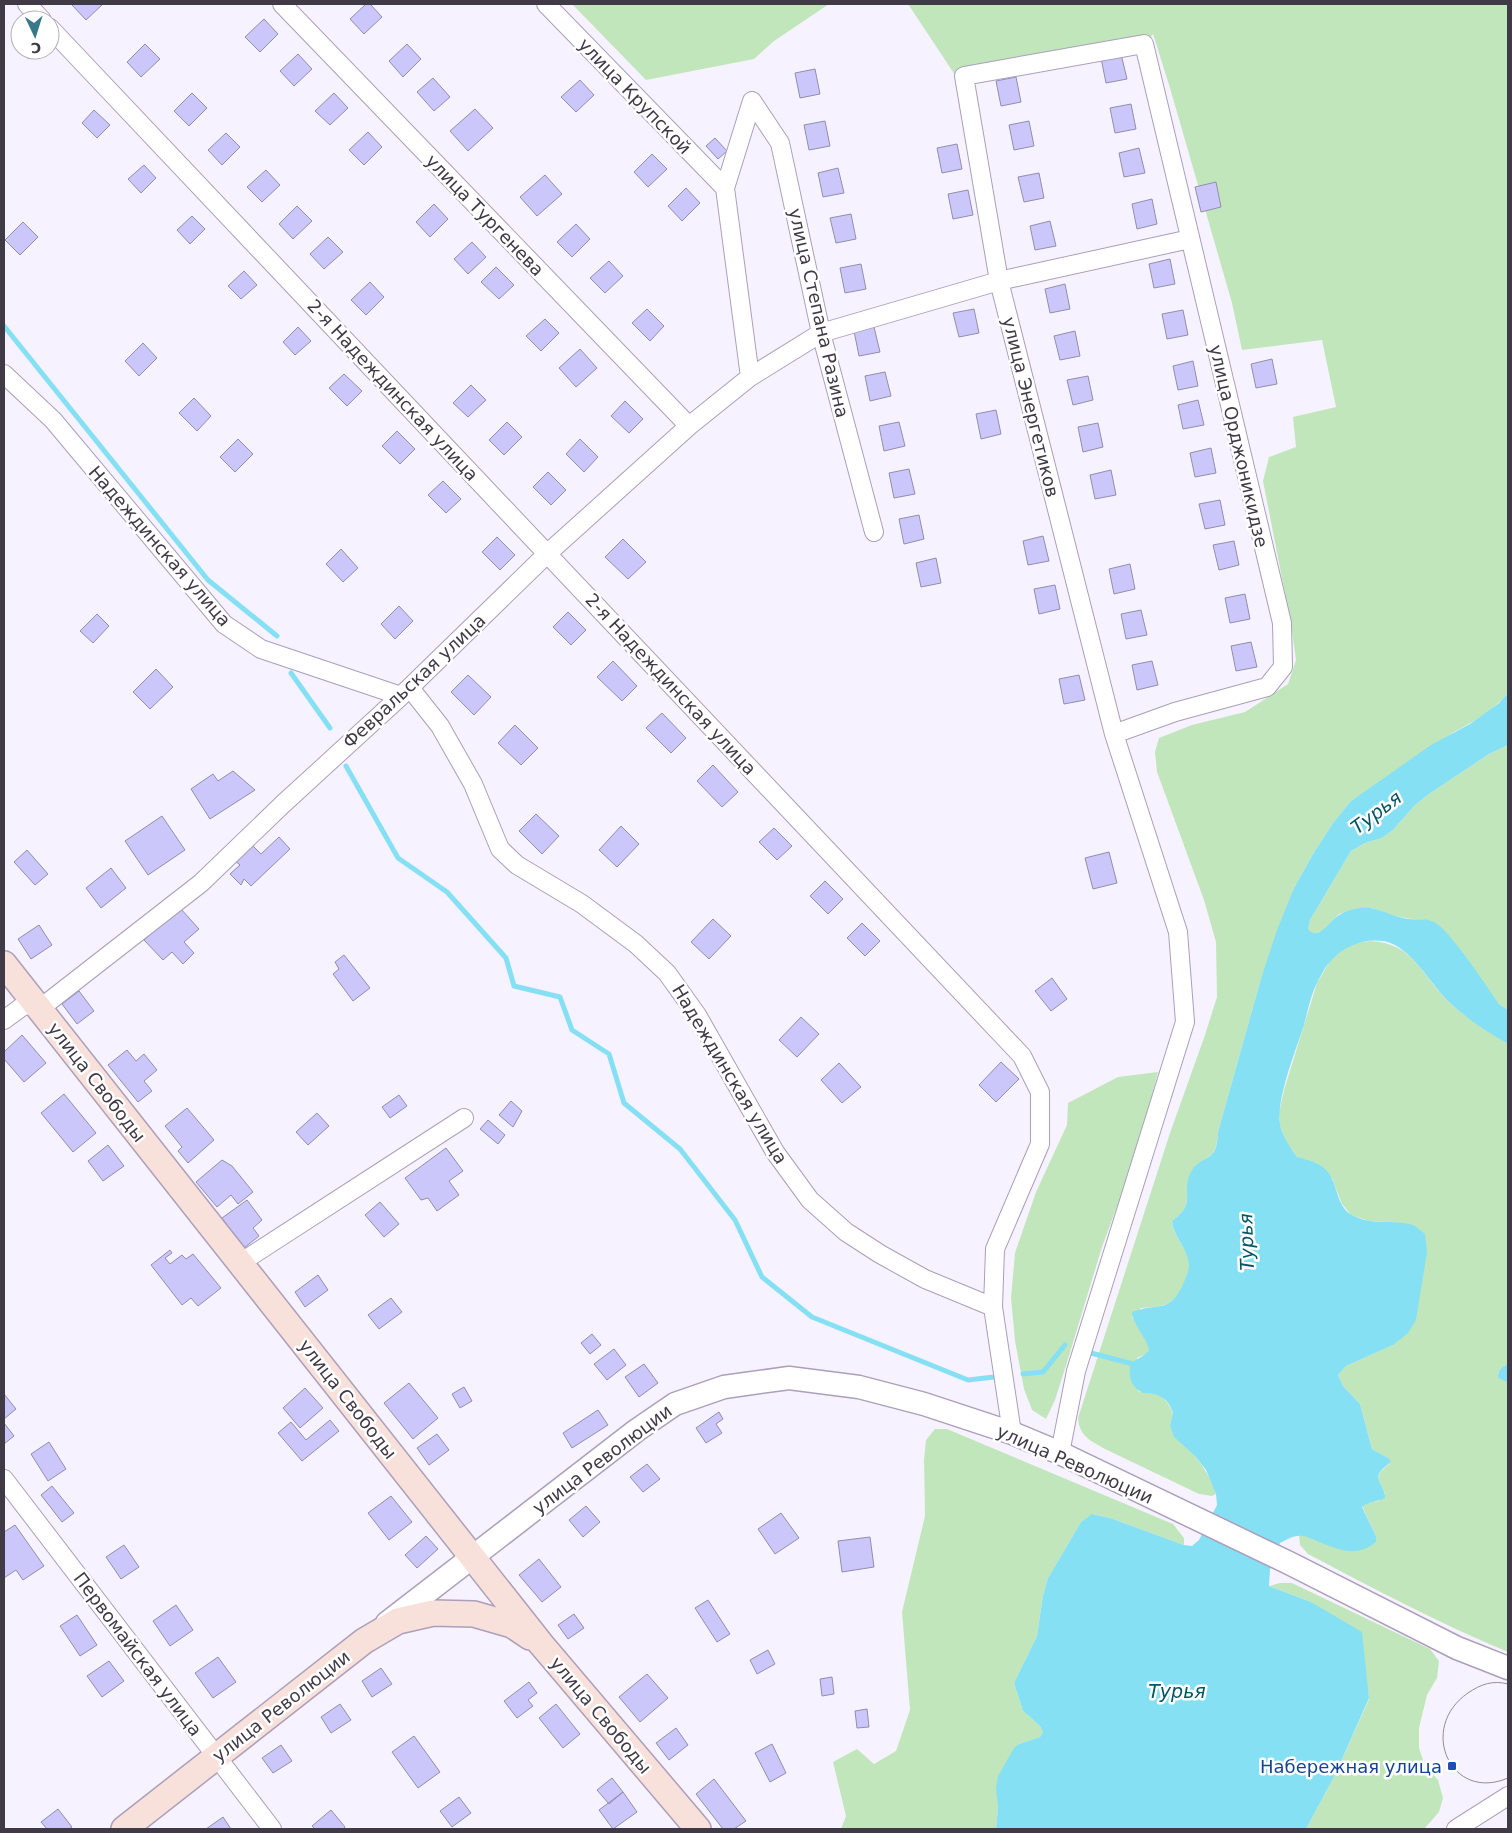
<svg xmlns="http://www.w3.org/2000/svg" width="1512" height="1833" font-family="'DejaVu Sans',sans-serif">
	<rect width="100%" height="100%" fill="#f7f2ff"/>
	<path fill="#c2e6bc" d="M572,4h257l-55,37 -20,18 -108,21z
		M908,4h600v689c-15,17 -34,29 -54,39l-103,69 -18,22 -20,31 -19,34 -32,87 -44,157c-1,32 -17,22 -28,44 -2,4 -2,8 -2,12 -1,17 -2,23 -16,33 1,17 16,27 18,43 0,4 -3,10 -4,15 -10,25 -19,28 -45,29l-9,9 15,23 2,10 -3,4 -9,4 1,33c5,2 7,1 12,1 11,1 20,12 23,22l-3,11c17,22 38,42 46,69l-4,2 -13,-2 -94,-45c-14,-8 -26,-13 -27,-31l92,-285 35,-98 12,-38 -1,-55 -12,-42 -47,-128 -2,-20 4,-14 33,-13 53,-13 43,-28 8,-24 -5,-36 -28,-143 6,-24 27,-10 -3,-30 43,-10 -14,-67 -80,10 -10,-47 -62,-215 -17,-54 -10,15 -184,32z
		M1508,745v265l-9,-6 -76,-85h-12l-20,-4 -19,-7 -16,1 -17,5 -16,16 -9,4 -4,-1 -2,-4 2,-9 41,-69 14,-8 17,-5 11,-8 22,-25 14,-11 60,-40z
		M1370,941c44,2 50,33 78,60 18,17 39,30 60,43v320c-7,3 -10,6 -10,14l10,5v269c-69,-29 -134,-63 -200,-98l-8,-9 -1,-10 77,1 -14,-30 5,-3 12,-2 6,-8c-8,-15 -10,-18 4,-29l-1,-6 -16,-9 -12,-45 -17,-18 -5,-11 8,-9 47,-21 21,-119 -13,-3 -32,-2 -18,-6 -9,-11 -10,-26 -35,-21 -12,-17 -5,-15 -1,-12 5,-23 33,-107 13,-22 11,-10 13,-8z
		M1158,1072l-21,80 -35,95 -34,112 -13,41 -9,19 -14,-9 -8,-21 -9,-48 -4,-43 4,-45 21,-61 31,-67 1,-22 50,-26z
		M935,1429h12l226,95 11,14v7l-74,-27 -17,-4 -12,8 -33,56 -5,17 -6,41 -23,47 9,28 17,15 3,6 -3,5 -21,7 -22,38 1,26 -2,21h-155l5,-13 -13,-54 24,-13 17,15 22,-13 14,-41 -8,-98 23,-96 -1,-56 2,-20z
		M1280,1583h12l138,66 9,12 -2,17 -10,17 -8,33v20l6,18 13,14 5,18 -4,14 -15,17h-118l29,-54 34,-76 -4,-31 -44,-59 -10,-7 -42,-16z"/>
	<path fill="#86e0f3" d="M1508,693v52l-19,9 -60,40 -14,11 -22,25 -11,8 -17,5 -14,8 -41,69 -2,9c10,14 23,-11 33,-15 8,-5 24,-8 34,-5 11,3 21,8 33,10 8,1 18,-1 26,3 17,9 52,64 65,82l9,6v34c-21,-12 -41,-25 -59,-42 -20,-19 -37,-55 -65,-61 -21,-3 -41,5 -54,21 -5,5 -9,13 -12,19 -7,13 -10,29 -14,44 -8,25 -28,74 -24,99 2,12 10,23 17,33 10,3 21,5 28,12 14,13 10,37 27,46 19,11 41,4 61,10 4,2 8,6 12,9l2,18 -11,68 -8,13 -15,12 -47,21 -8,9 5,11 17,18 12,45 16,9 3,3c-4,5 -10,8 -12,13 -3,8 7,15 6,24 -7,4 -16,3 -23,9l14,29v6c-20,16 -37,8 -59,-1 -6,-2 -12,-6 -19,-5 -6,0 -12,4 -18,7l-10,26 -1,17 42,16 51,30 7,66 -34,77 -29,54h-310l2,-21 -2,-20 2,-12 16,-28 5,-4 21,-7 3,-5 -3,-6 -17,-15 -9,-28 23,-47 6,-41 5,-17 33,-56 11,-8 18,4 74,27 8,1 7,-6 18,-35 -1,-11 -10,-24 -11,-14 -21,-19 -4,-12 3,-12c-4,-14 -15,-21 -30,-20 -13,-7 -14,-15 -13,-29 6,-5 15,-8 19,-14 -3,-14 -17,-26 -17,-38 26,-10 38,3 52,-30 4,-10 7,-16 3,-26 -4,-13 -14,-21 -15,-35 26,-19 8,-28 19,-49 10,-19 26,-6 27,-40l44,-157 15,-45 17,-42 19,-34 20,-31 18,-22 80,-56 39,-21 29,-21z
		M1508,1364v19l-10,-5c0,-8 3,-11 10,-14z"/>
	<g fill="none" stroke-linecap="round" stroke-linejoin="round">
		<path stroke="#86e0f3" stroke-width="5" d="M4,326l204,254 69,56
			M291,673l39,55
			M346,766l52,92 49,34 59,66 8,28 46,11 12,33 37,24 15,49 56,46 55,71 27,57 50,40 156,63 26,-3
			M1091,1353l46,12
			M1023,1374l20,-2 22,-27"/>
	</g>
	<path fill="#ccc7fb" stroke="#918eab" d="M73,4h30l-17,16 -14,-15z
		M366,4h4l12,13 -18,17 -14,-15z
		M264,19l14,15 -18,18 -15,-15z
		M20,37v13h18l-9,9 -16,-15z
		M145,44l15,15 -19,18 -14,-15z
		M407,44l14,15 -18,18 -14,-16z
		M298,54l14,15 -18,17 -14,-15z
		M1121,54l6,25 -21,4 -5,-25z
		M815,69l5,25 -20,4 -5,-25z
		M1016,77l5,25 -20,4 -5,-25z
		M433,78l17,19 -16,14 -17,-19z
		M580,80l14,15 -18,17 -15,-15z
		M192,93l15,15 -18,18 -15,-15z
		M334,93l14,15 -18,17 -15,-14z
		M1131,104l5,25 -21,4 -5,-25z
		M475,109l18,19 -25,23 -18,-20z
		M94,110l16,15 -13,13 -15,-15z
		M825,121l5,25 -21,4 -5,-25z
		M1029,121l5,25 -20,4 -5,-25z
		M368,132l14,15 -18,18 -15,-15z
		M226,133l14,14 -18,18 -14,-15z
		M715,138l12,13 -9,8 -12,-13z
		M957,144l5,25 -20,4 -5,-25z
		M1139,148l6,25 -21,4 -5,-24z
		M652,154l15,15 -19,18 -14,-15z
		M144,165l12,13 -15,15 -13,-14z
		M838,168l6,25 -21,4 -5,-24z
		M266,170l14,15 -18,17 -15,-15z
		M1039,173l5,25 -20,4 -6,-25z
		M545,175l17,19 -25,22 -17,-19z
		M1216,182l5,25 -20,5 -6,-25z
		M686,188l14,15 -18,18 -14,-15z
		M968,190l5,25 -20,4 -5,-25z
		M1152,199l5,25 -20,5 -5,-25z
		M434,204l14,15 -18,18 -14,-15z
		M297,206l15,15 -19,18 -14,-15z
		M851,214l5,25 -20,4 -6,-25z
		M192,216l13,13 -15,15 -13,-14z
		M1050,221l6,25 -21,4 -5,-24z
		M23,222l15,15 -18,18 -15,-15z
		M576,224l14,15 -18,18 -15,-15z
		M328,237l15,15 -19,17 -14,-15z
		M472,242l14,15 -18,17 -14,-15z
		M1170,259l5,25 -21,4 -5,-24z
		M609,261l14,15 -18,17 -15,-15z
		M861,264l5,25 -21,4 -5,-25z
		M496,267l18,18 -15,14 -18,-17z
		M244,271l13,14 -16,14 -13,-13z
		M370,282l14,15 -18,18 -15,-15z
		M1065,284l5,25 -20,4 -5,-24z
		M647,309l17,17 -14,15 -18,-18z
		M974,309l5,24 -20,4 -6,-24z
		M1183,310l5,25 -21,4 -5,-25z
		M545,319l14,14 -18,18 -15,-15z
		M298,327l13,14 -16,14 -12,-13z
		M874,327l6,25 -21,4 -5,-25z
		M1075,331l5,25 -20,4 -6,-24z
		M143,343l14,15 -18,18 -14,-15z
		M580,349l17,19 -21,19 -17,-19z
		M1272,359l5,25 -21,4 -5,-24z
		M1193,361l5,25 -20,4 -5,-24z
		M885,372l6,24 -21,5 -5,-25z
		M344,374l18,17 -15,15 -18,-18z
		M1088,376l5,24 -20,5 -6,-25z
		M471,385l15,15 -18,17 -15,-14z
		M194,398l17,18 -14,15 -18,-18z
		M1198,400l6,25 -21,4 -5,-24z
		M625,401l18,18 -14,14 -18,-17z
		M996,410l5,24 -20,5 -5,-25z
		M507,422l15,15 -18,18 -15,-15z
		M899,422l6,24 -21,5 -5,-25z
		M1098,423l5,24 -20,5 -5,-25z
		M397,431l18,18 -15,15 -18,-18z
		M238,439l15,15 -18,18 -15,-15z
		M580,439l18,18 -14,15 -18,-18z
		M1211,448l5,25 -21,4 -5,-24z
		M909,469l6,25 -21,4 -5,-25z
		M1111,470l5,25 -21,4 -5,-24z
		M548,472l18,18 -15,15 -18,-18z
		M443,481l18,18 -15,14 -18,-18z
		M1220,500l5,25 -20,4 -6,-25z
		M919,515l5,24 -20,5 -5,-25z
		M1043,536l6,25 -21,4 -5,-24z
		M497,537l18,18 -15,15 -18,-18z
		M623,539l23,23 -18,17 -23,-22z
		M1234,541l5,24 -20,5 -6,-25z
		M341,549l17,19 -15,14 -17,-18z
		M936,558l5,25 -20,4 -5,-24z
		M1130,564l5,25 -21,5 -5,-25z
		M1055,585l5,24 -21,5 -5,-25z
		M1245,594l5,25 -20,4 -5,-25z
		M399,606l14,15 -18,18 -14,-15z
		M1141,610l6,25 -21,4 -5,-25z
		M568,612l18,18 -15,15 -18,-18z
		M97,614l12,12 -16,17 -13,-12z
		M1251,642l6,25 -21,4 -5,-25z
		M613,661l24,25 -15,15 -25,-24z
		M1152,661l6,24 -21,5 -5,-25z
		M156,669l17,18 -23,22 -17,-17z
		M468,675l23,22 -17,18 -23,-23z
		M1079,675l6,25 -21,4 -5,-25z
		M662,713l24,25 -15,15 -25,-25z
		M515,725l23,23 -17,17 -23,-22z
		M713,765l25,27 -16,15 -25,-26z
		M233,771l22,19 -45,29 -19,-30 22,-15 5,7z
		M536,814l23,22 -17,18 -23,-23z
		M162,816l23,34 -37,25 -23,-34z
		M621,826l18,18 -22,23 -18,-17z
		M774,828l18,18 -15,14 -18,-18z
		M279,837l11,12 -39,37 -7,-7 -3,6 -11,-11 10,-9 -5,-4 17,-16 9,9z
		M27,850l21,24 -13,11 -21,-23z
		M1109,852l8,31 -24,6 -8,-31z
		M111,868l15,20 -25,20 -15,-20z
		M825,881l18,18 -15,15 -18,-18z
		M180,908l19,21 -15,13 10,11 -11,11 -11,-12 -9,8 -19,-20z
		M713,919l18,17 -22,23 -18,-17z
		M862,923l18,18 -15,15 -18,-18z
		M39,925l13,20 -21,14 -13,-20z
		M344,955l26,33 -17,13 -20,-27 6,-5 -4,-7z
		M1052,978l15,21 -16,12 -16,-20z
		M79,991l15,20 -17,13 -15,-20z
		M801,1017l18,17 -22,23 -18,-17z
		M22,1035l24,28 -22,19 -20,-23v-7z
		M127,1050l9,11 8,-7 13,16 -13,11 8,10 -14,11 -30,-37z
		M1001,1062l18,17 -23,23 -17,-17z
		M839,1063l22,24 -19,16 -21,-23z
		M64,1094l32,39 -23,19 -32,-39z
		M399,1095l8,11 -17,12 -8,-11z
		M511,1101l11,10 -9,16 -14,-12z
		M187,1108l27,32 -26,23 -10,-12 4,-4 -17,-21z
		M317,1113l12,13 -21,19 -12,-13z
		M488,1120l17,15 -7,9 -18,-15z
		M108,1145l16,21 -21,15 -15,-20z
		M446,1148l17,23 -14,10 10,14 -22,16 -9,-13 -7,2 -16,-22z
		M222,1160l10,6 21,26 -15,12 -7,-9 -14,12 -21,-25z
		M247,1200l15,20 -9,8 6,8 -15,12 -22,-30z
		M380,1202l19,22 -15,13 -19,-22z
		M170,1250l2,3 -7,5 5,6 12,-9 4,4 7,-5 28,34 -23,18 -7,-8 -9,7 -31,-40z
		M318,1275l10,15 -23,17 -10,-15z
		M391,1298l11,14 -23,17 -11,-14z
		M592,1334l9,11 -11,9 -9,-11z
		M614,1349l12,16 -19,15 -13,-16z
		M644,1364l14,19 -19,14 -14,-20z
		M409,1383l29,35 -25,21 -29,-36z
		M464,1387l8,14 -12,7 -8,-14z
		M305,1388l18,20 -23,20 -17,-20z
		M4,1394l12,15 -12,10z
		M598,1410l10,15 -36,23 -9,-15z
		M719,1412l4,7 -7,5 6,9 -16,10 -10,-15z
		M330,1420l9,11 -37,30 -24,-28 13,-11 15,18z
		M4,1423l10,13 -10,8z
		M437,1434l12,16 -20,15 -12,-17z
		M49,1442l17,27 -18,12 -17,-27z
		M647,1464l13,15 -17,13 -13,-15z
		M52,1486l22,27 -12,9 -21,-27z
		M391,1496l21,26 -23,18 -21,-27z
		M586,1506l14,16 -17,15 -14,-17z
		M781,1513l18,25 -24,16 -17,-25z
		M15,1525l29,41 -21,14 -7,-10 -12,8v-46z
		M426,1536l12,13 -21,19 -12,-13z
		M870,1537l4,30 -32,5 -4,-31z
		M124,1545l15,22 -18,12 -15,-22z
		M539,1559l22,28 -19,15 -23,-27z
		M708,1600l22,34 -13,8 -22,-34z
		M176,1605l17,25 -23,16 -17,-25z
		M574,1614l10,14 -16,11 -10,-14z
		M77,1615l20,30 -17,11 -20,-30z
		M768,1650l7,14 -18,10 -7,-14z
		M218,1657l18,25 -23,16 -18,-25z
		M109,1661l15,20 -22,16 -15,-21z
		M381,1668l11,16 -20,13 -10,-16z
		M647,1674l21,24 -28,24 -21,-25z
		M832,1677l2,17 -12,2 -2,-17z
		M529,1682l8,11 -9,7 5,6 -16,12 -13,-17z
		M340,1704l11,16 -20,13 -10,-16z
		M556,1704l24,30 -17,14 -24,-30z
		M867,1709l2,18 -12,1 -2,-17z
		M676,1728l12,17 -19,15 -13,-17z
		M414,1736l26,36 -22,16 -26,-36z
		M772,1744l14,29 -16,9 -15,-29z
		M281,1745l11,16 -19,12 -11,-15z
		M612,1778l11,14 -14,12 -12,-14z
		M714,1779l32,42 -12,8h-11l-27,-35z
		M623,1792l14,20 -24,17 -14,-19z
		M459,1797l12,16 -19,14 -12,-16z
		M58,1809l14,18 -3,2h-22l-6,-7z
		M331,1810l14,17 -2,2h-28l-3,-3z
		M223,1817l8,12h-25z"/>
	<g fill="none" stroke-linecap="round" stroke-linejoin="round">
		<g stroke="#ab9fbb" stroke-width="20">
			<path id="minor" d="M27,4l15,16
				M282,4l407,422
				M546,4l179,184
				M50,28l972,1028 18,36v52l-45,105 -2,58 19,126
				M752,101l28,42 41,190 53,199
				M4,374l49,46 171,204 37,25 140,47
				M750,377l-25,-189 27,-87
				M410,688l30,38 33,58 27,65 17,16 65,39 54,40 31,29 30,42 78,137 35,48 36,32 34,22 45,25 68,28
				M4,1020l19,-14 24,-3 154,-120 82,-79 118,-108 147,-143 141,-127 61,-49 71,-44 178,-52 191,-42
				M240,1263l224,-145
				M1060,1453l16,-82 109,-349 -7,-90 -64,-198 -115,-453 -35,-205 180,-32 138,579 1,44 -16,20 -92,25 -61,22
				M4,1479l268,350
				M1456,1829l52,-33"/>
		</g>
		<g stroke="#ab9fbb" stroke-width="25">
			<path id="tertiary" d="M387,1623l250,-193 38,-26 49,-17 65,-9 70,9 65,17 88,29 48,20 229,110 168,85 51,20"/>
		</g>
		<g stroke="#ab9fbb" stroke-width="28">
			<path id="secondary" d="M4,964l537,680 157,185
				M124,1829l240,-188 34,-20 35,-8 41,1 38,11 18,12"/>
		</g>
		<use href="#minor" stroke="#fff" stroke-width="18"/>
		<use href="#tertiary" stroke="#fff" stroke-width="22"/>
		<use href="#secondary" stroke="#f8e0db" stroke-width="25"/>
		<path stroke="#928d99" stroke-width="1" d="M1508,1684c-15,-4 -27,0 -40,9 -51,35 -17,110 40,85"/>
	</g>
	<rect fill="#1a4fb4" stroke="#fff" stroke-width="2" x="1447" y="1761" width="10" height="10" rx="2.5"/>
	<g text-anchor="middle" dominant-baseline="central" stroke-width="5" stroke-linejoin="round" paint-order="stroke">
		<g font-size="18" fill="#403a46" stroke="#fff">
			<text transform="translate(635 96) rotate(46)">улица Крупской</text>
			<text transform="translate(485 215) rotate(46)">улица Тургенева</text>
			<text transform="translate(819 313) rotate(77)">улица Степана Разина</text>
			<text transform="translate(393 390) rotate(47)">2-я Надеждинская улица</text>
			<text transform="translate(1031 407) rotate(76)">улица Энергетиков</text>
			<text transform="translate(1239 446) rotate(77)">улица Орджоникидзе</text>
			<text transform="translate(160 546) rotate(49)">Надеждинская улица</text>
			<text transform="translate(414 681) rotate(-43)">Февральская улица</text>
			<text transform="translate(671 684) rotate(47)">2-я Надеждинская улица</text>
			<text transform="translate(730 1074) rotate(59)">Надеждинская улица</text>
			<text transform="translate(97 1082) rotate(52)">улица Свободы</text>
			<text transform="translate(348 1399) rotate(52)">улица Свободы</text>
			<text transform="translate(602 1459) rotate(-37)">улица Революции</text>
			<text transform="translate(1075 1464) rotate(24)">улица Революции</text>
			<text transform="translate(138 1654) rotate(53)">Первомайская улица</text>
			<text transform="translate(281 1706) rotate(-38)">улица Революции</text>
			<text transform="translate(601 1715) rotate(50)">улица Свободы</text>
		</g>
		<g font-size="18" fill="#164399" stroke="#fff" text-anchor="end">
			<text x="1442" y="1766">Набережная улица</text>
		</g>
		<g font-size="19" font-style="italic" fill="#035663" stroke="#fff">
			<text transform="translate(1376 812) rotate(-37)">Турья</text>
			<text transform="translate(1246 1242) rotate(-92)">Турья</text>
			<text x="1177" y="1691">Турья</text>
		</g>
	</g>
	<rect width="1512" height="1833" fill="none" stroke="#403a46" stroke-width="10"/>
	<g transform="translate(35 35) rotate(176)"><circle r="24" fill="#ffffff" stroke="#b3b0b5"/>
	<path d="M0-4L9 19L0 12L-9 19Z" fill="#37788b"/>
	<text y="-8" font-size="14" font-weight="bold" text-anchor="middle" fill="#403a46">С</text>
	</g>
</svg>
